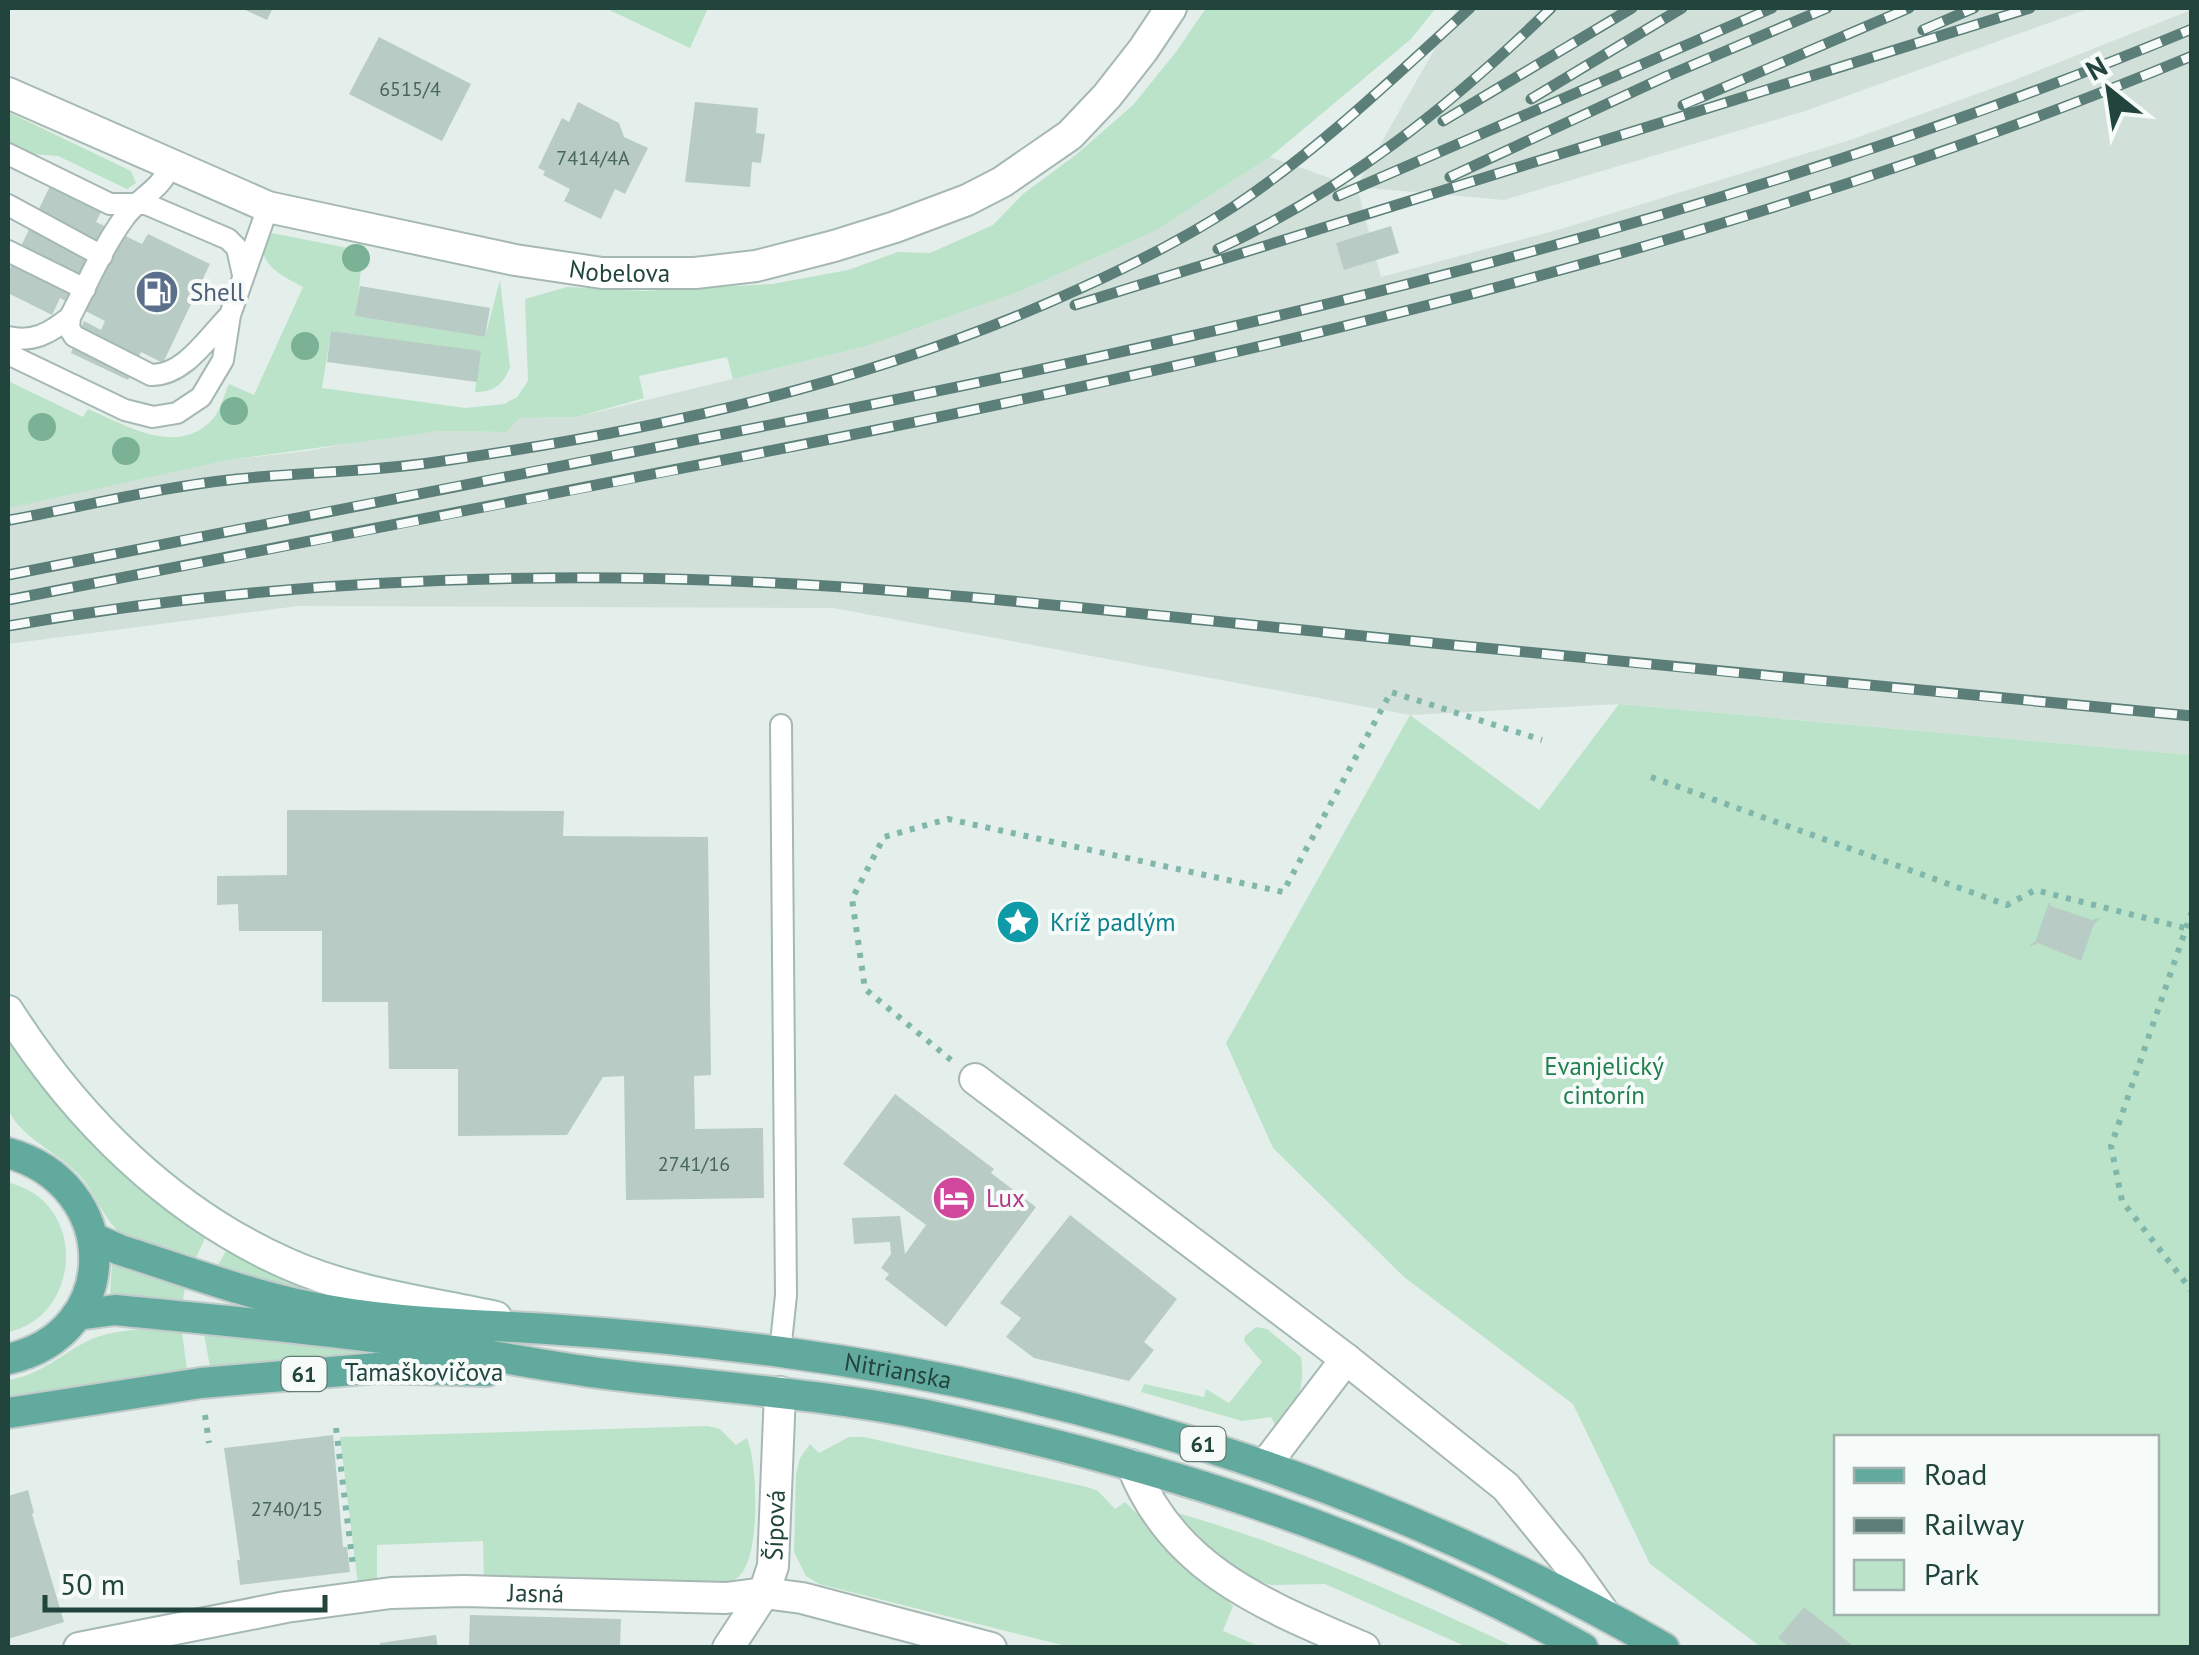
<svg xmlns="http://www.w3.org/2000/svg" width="2199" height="1655" font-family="'PT Sans',sans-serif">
	<rect width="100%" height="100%" fill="#e4efeb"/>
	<path fill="#d2e0da" d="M1458,8h632l-285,103 -301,89 -147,-13 24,90 180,-48 292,-90 151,-55 187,-74v745l-571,-51 -210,11 -577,-107 -535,-2 -290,38v-136l3,-3 217,-45 79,-9 66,-12 67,-8 65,1 15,-14 57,-1 290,-71 154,-55 134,-60 115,-74 86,30z"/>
	<path fill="#bbe3c9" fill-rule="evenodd" d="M605,8h103l-18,40z
		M1206,8h230l-25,31 -141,118 -115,74 -134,60 -154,55 -134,33 -6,-22 -88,19 5,22 -67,19 -57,1 -14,14 -66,-1 -212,29 -220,48v-127l75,36 5,-8c37,16 89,48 124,11 8,-9 12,-25 17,-36l25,11 49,-108c-20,-11 -56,-27 -31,-54l91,18 -7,65 129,21 15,-57 10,87c-7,18 -16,25 -35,25l5,-40 -149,-21 -9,57 143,20 39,-4 13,-7 11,-16 -3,-82 42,-12 76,4 129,-7 76,-14 50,-18 32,1 63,-28 30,-31 54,-40 56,-49 43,-53z
		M8,112l123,59 5,12 -9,6 -69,-33 -26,-2 -24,-12z
		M1619,704l572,51v892h-430l-111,-83 -77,-160 -169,-127 -131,-129 -47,-105 184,-328 129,95zM1836,1438h320v174h-320z
		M8,1042c52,77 122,142 198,194l-11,24c-23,-7 -53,-12 -73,-26 -18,-13 -26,-40 -41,-57 -22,-25 -57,-36 -73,-67z
		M8,1182c15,5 30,11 40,24 36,42 16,115 -40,126z
		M227,1249l94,43 1,2 -2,3 -103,-30z
		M112,1265l73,23 -2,12 -73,-7z
		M1256,1327l11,2 34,28c4,26 -2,54 -26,68l-4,-8 -29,4 -101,-29 3,-8 60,13 2,-8 23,14 33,-41 -18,-21 1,-5z
		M154,1328l28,4 5,38 -179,34v-24c32,-4 55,-28 84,-41 19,-8 41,-9 62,-11z
		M204,1334l189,18 -183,15z
		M708,1426l12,3 16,16 11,-7c11,28 13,111 -5,135 -3,4 -8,7 -13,10l-245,-5 -1,-37 -106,4v38l-19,2 -18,-148z
		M849,1437h15l223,50 11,4 17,18 10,-7 108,104 -10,25 38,16h-191l-251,-63 -13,-8 -12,-24 2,-78 4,-16 10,-14 9,9z
		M1167,1510c119,33 236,84 347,137h-47l-142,-63 -54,1 -21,-7 -38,-24z"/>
	<path fill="#b9cbc5" d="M241,8h32l-6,12z
		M379,37l92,47 -29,57 -93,-47z
		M578,102l41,21 5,14 24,11 -23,46 -10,-5 -14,30 -37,-18 6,-12 -27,-14 2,-4 -7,-3 24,-50 7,4z
		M695,102l63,6 -2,25 9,1 -4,29 -9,-1 -2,25 -65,-5z
		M53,180l52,24 -9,18 46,22 6,-10 62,30 -47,99 -22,-11 -13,28 -57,-27 13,-32 17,9 4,-9 -45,-23 -8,17 -44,-22v-20z
		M1391,226l8,27 -55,17 -8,-27z
		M360,286l130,22 -5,29 -130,-21z
		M331,331l150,20 -4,31 -150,-20z
		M287,810l277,1 -1,25 145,1 3,238 -17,1 1,53 68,-1 1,70 -138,2 -2,-124 -21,1 -36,58 -109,1v-67h-69l-1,-67h-66v-71h-83l-1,-27 -21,1v-29l70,-1z
		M2049,902l2,4 41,14 10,-3 -8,7 -13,37 -43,-18 -10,4 8,-7z
		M895,1094l99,75 -3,4 45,34 -90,120 -61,-48 4,-5 -8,-6 10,-14 -1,-12 -36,2 -2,-26 48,-2 5,38 21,-29 -83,-61z
		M1070,1215l107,84 -33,43 10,8 -25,31 -95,-23 -28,-21 15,-19 -21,-15z
		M333,1435l10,112h4l3,25 -110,13 -3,-25h3l-16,-112z
		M28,1490l6,23 -2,1 32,108 -56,17v-143z
		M1804,1607l52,41h-65l-13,-10z
		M470,1615l151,4 -1,29 -151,-3z
		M436,1635l2,13h-58v-5z"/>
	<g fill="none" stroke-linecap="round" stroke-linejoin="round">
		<g stroke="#a6b8b3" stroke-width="24">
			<path id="lane" d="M8,154l102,50h36l82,35 9,9 6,27
				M171,165c-12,27 -31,31 -47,53 -22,30 -37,67 -54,99l-1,11 5,8 77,39c33,1 57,-38 79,-60
				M8,205l94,51
				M8,251l77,38
				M8,337c25,6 42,-4 62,-20
				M8,354l117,56 28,7 24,-4 24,-16 22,-37 7,-45 38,-108
				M780,1352l6,-57 -5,-570"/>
		</g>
		<g stroke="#a6b8b3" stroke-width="34">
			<g id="street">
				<path id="s1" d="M8,93l260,114 247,53 87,13h93l61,-7 78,-20 61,-19 72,-27 35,-18 68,-47 37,-39 36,-46 28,-42"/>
				<path d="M975,1079l371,280 160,128 62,76 35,49"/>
				<path d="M1266,1464l80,-105"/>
				<path d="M1132,1465c41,106 135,141 232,183"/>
				<path id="s2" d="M79,1648l207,-41 105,-14 73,-2 262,7 38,-5 38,5 189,50"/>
				<path id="s3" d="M728,1648l36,-55 9,-27 7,-174"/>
			</g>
		</g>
		<g stroke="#a1bdb5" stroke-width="34">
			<path id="secondary" d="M8,1011c68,107 162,201 280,253 65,29 139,38 208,53"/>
		</g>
		<g stroke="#c1cbc9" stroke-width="34">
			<g id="primary">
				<path d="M8,1153c114,32 116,180 0,206"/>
				<path id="s4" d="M93,1238l27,12c61,19 123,43 186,56 79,17 161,18 241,23 78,5 157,13 234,23 311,41 611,139 883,296"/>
				<path d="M77,1315l38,-5c91,9 183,17 273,29 73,10 145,26 219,35 108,13 217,20 324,42 226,48 450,118 652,232"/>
				<path d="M8,1413l193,-30 176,-15 110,3"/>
			</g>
		</g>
		<path stroke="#81b7aa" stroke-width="6" stroke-dasharray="5 8" stroke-linecap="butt" d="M1651,777l356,128 28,-15 150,38
			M2192,911l-81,235 11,55 70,90
			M951,1060l-86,-71 -13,-90 32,-62 64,-18 335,73 108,-200 151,48
			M205,1415l4,28
			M336,1428l17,138"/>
		<use href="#lane" stroke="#fff" stroke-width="20"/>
		<use href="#street" stroke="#fff" stroke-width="30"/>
		<use href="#secondary" stroke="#fff" stroke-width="30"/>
		<use href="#primary" stroke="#63aa9e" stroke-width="30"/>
		<g stroke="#5b7f78" stroke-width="11">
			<path id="rail" d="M1923,30l51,-22
				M1531,99l151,-91
				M1683,105l226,-97
				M1443,121l189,-113
				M1450,177l217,-101 160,-68
				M1338,196l434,-188
				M1218,249c127,-59 234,-144 333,-241
				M1075,305l955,-297
				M10,520c75,-14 151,-33 227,-41 66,-7 133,-7 199,-17 219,-31 441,-80 643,-173 53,-24 105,-50 154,-82 86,-57 161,-130 237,-199
				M8,575c237,-47 474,-94 711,-140 503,-99 997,-208 1473,-406
				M8,600c278,-54 556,-107 833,-163 461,-93 915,-200 1351,-381
				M8,626c202,-36 409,-50 614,-48 227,2 455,30 681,52 296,30 592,58 889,86"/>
		</g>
		<use href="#rail" stroke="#f6fbf9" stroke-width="8" stroke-dasharray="22" stroke-linecap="butt"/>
	</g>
	<g fill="#7bb296">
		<circle cx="356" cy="258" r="14"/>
		<circle cx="305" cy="346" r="14"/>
		<circle cx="234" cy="411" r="14"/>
		<circle cx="42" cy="427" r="14"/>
		<circle cx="126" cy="451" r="14"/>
	</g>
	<defs>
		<g id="fuel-disc" transform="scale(2.25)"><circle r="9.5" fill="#5c6f8a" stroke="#f6fbf9"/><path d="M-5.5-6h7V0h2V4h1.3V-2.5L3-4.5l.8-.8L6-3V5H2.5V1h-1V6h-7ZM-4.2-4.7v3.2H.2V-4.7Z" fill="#fff"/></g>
		<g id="sight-disc" transform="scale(2.25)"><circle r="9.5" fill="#0f9aa8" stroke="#f6fbf9"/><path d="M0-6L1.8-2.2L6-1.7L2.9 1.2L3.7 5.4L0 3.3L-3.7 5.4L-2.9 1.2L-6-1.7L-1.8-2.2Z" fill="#fff"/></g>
		<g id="hotel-disc" transform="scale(2.25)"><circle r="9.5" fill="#d1479c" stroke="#f6fbf9"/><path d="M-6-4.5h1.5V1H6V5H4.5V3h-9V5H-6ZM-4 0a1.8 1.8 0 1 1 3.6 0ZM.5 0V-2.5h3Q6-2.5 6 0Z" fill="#fff"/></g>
	</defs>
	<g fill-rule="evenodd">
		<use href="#fuel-disc" x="157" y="292"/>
		<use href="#sight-disc" x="1018" y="922"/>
		<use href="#hotel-disc" x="954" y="1198"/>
	</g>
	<g text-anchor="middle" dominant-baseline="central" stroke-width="8" stroke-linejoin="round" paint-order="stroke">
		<g font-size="20" fill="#47665f">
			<text x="410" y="89">6515/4</text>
			<text x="593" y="158">7414/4A</text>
			<text x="694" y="1164">2741/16</text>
			<text x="287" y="1509">2740/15</text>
		</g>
		<g fill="#f6fbf9" stroke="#617b75" stroke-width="2.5">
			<rect x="281.5" y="1357" width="45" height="34" rx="8"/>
			<rect x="1180.5" y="1427" width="45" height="34" rx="8"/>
		</g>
		<g font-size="22" font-weight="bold" fill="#21443d">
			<text x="304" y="1374">61</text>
			<text x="1203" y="1444">61</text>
		</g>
		<g font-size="25" fill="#21443d" stroke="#f6fbf9">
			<text stroke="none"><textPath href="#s1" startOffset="642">Nobelova</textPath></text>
			<text stroke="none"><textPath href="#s4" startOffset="820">Nitrianska</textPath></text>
			<text x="424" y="1372">Tamaškovičova</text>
			<text stroke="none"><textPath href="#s3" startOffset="135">Šípová</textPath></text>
			<text stroke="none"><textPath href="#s2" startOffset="462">Jasná</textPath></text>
		</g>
		<g font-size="25" fill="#4e5e75" stroke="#f6fbf9" text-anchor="start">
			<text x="190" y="292">Shell</text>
		</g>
		<g font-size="25" fill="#0d838f" stroke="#f6fbf9" text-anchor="start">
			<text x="1050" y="922">Kríž padlým</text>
		</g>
		<g font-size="25" fill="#258050" stroke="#f6fbf9">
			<text x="1604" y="1066">Evanjelický<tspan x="1604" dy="29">cintorín</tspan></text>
		</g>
		<g font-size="25" fill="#b23c85" stroke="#f6fbf9" text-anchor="start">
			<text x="986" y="1198">Lux</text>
		</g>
	</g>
	<rect width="2199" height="1655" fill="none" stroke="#21443d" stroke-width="20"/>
	<rect x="1834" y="1435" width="325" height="180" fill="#f6fbf9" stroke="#a1b2ae" stroke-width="2.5"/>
	<rect x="1854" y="1468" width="50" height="15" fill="#63aa9e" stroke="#a1b2ae" stroke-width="2.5"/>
	<text x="1924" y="1485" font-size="30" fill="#21443d">Road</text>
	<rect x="1854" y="1518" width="50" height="15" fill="#5b7f78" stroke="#a1b2ae" stroke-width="2.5"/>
	<text x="1924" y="1535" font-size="30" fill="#21443d">Railway</text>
	<rect x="1854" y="1560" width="50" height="30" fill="#bbe3c9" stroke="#a1b2ae" stroke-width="2.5"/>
	<text x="1924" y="1585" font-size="30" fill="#21443d">Park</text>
	<g transform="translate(2109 90) rotate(330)" stroke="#f6fbf9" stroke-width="8" paint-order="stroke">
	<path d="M0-8L18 38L0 25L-18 38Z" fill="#21443d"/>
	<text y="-15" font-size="28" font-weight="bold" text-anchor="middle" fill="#21443d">N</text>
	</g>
	<path d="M45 1595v15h280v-15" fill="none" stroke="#21443d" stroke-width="5"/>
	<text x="60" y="1595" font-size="30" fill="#21443d" stroke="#f6fbf9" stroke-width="8" paint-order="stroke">50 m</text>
</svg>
